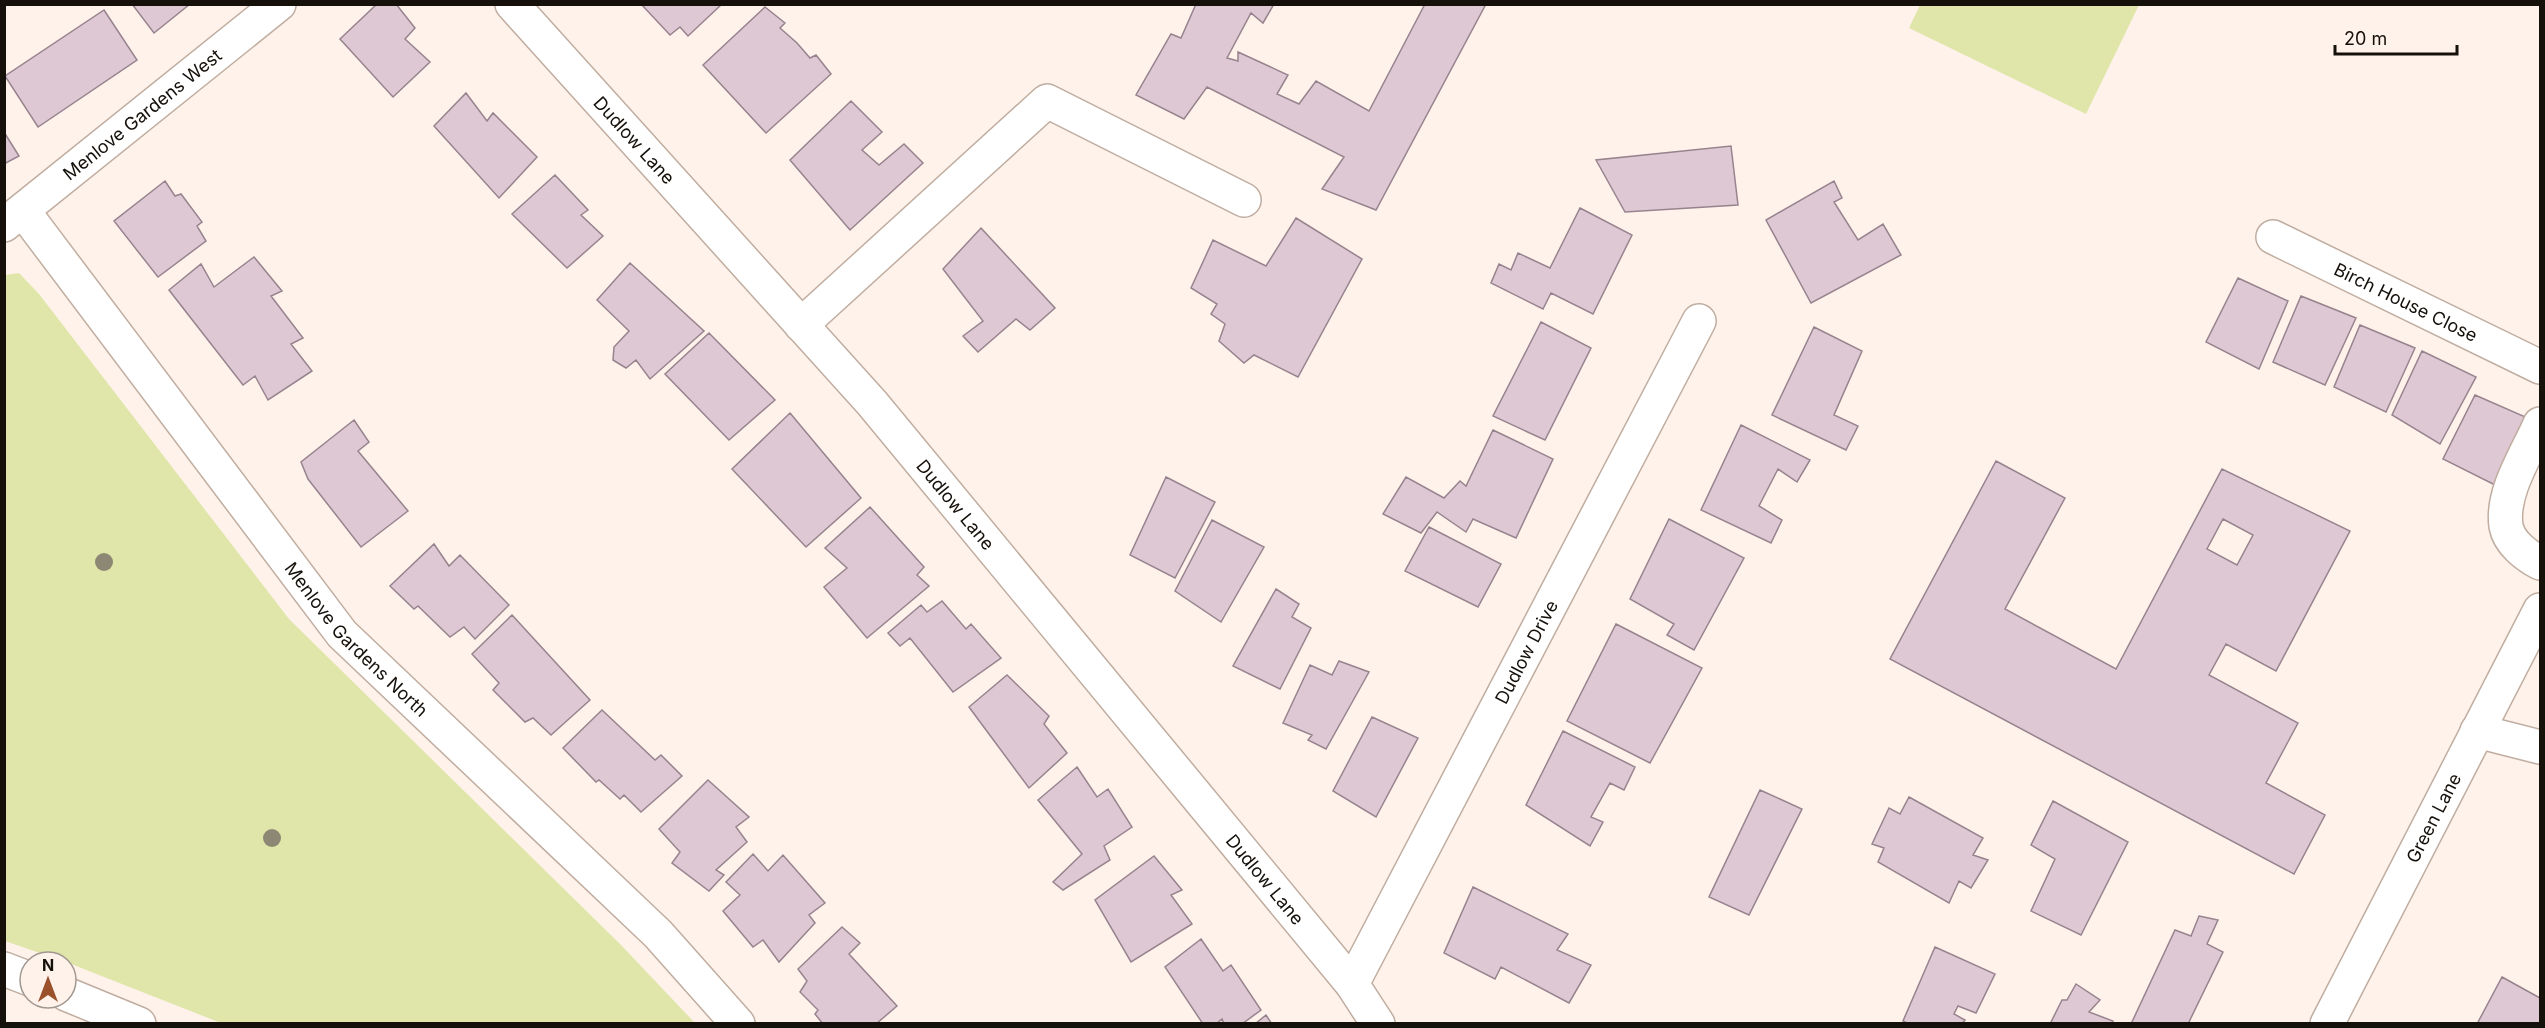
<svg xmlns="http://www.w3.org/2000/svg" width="2545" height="1028" font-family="Inter,sans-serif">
	<rect width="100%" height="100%" fill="#fef2ea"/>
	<path fill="#e0e6aa" d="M1920,5v-1l219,1 -53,109 -177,-86z
		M19,273l20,21 250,325 332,326 74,78h-474l-155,-61 -61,-21 -1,-666z"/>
	<path fill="#dec8d4" stroke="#97838e" stroke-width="1.5" fill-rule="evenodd" d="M132,4h58l-36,29z
		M377,4h19l19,24 -10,11 25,23 -37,35 -53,-58z
		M641,4h81l-34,32 -8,-9 -10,8z
		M1196,4h78l-11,19 -12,-10 -24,45 11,3v-9l50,23 -11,19 22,10 17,-23 53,30 56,-107h61l-110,206 -54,-21 22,-32 -137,-70 -23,32 -48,-24 35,-61 10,4z
		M765,7l20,16 -5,5 17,15 13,15 6,-3 15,19 -65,59 -63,-68z
		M104,10l33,50 -99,67 -33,-51z
		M466,93l21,28 6,-8 44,44 -38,41 -65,-72z
		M851,101l31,31 -20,18 17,15 25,-21 19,19 -73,67 -60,-70z
		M4,132l15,24 -15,8z
		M1731,146l7,59 -113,7 -29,-52z
		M555,175l33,35 -7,5 22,21 -36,32 -55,-54z
		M165,181l10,15 6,-2 21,28 -5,4 9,15 -48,36 -44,-56z
		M1834,181l8,17 -8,4 24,38 25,-16 18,31 -90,48 -45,-83z
		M1580,208l52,27 -39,79 -42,-21 -8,16 -52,-26 8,-19 12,6 7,-17 32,15z
		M1296,218l66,41 -64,118 -44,-22 -10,8 -25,-22 6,-17 -14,-10 6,-10 -26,-16 22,-48 53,26z
		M981,228l74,80 -25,22 -14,-11 -38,33 -15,-16 20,-15 -40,-52z
		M254,257l28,34 -11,5 32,42 -12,6 21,27 -44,29 -13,-24 -12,9 -74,-95 32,-26 13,23z
		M630,263l74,68 -54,48 -14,-19 -10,8 -13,-8 1,-13 15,-16 -32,-31z
		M2238,278l50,23 -29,68 -53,-27z
		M2301,296l55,22 -31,67 -52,-23z
		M1541,322l50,26 -46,92 -52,-24z
		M2360,325l55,23 -29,64 -52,-25z
		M1814,327l48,24 -28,64 24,11 -12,24 -74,-35z
		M709,333l66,67 -46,40 -64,-66z
		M2422,351l54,26 -36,67 -48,-29z
		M2475,395l55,24 -33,67 -54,-27z
		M790,413l71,85 -55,49 -74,-78z
		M354,420l15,22 -11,9 50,60 -47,36 -53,-68 -7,-17z
		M1741,425l69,35 -13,22 -19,-13 -19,37 23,14 -11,23 -70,-33z
		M1493,430l60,29 -37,79 -43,-19 -7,13 -29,-20 -16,21 -38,-19 23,-37 38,21 16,-17 6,5z
		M1996,461l69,37 -60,111 111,60 106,-200 128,62 -74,140 -50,-27 -17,31 89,48 -32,60 59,32 -31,59 -404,-215zM2223,519l30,16 -16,30 -30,-16z
		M1166,477l49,25 -40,76 -45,-23z
		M870,507l54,60 -7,8 12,11 -62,52 -43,-51 23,-19 -22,-20z
		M1669,519l75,39 -50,92 -27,-15 7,-11 -44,-25z
		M1212,520l52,27 -43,75 -46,-31z
		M1429,527l72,37 -23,43 -73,-36z
		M434,544l15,22 11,-11 49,50 -34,34 -11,-12 -14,10 -32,-31 -4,3 -24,-23z
		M1276,589l23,15 -7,13 19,11 -31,61 -47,-23z
		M942,601l24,28 5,-5 30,34 -48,34 -43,-54 -10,8 -12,-13 33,-28 6,7z
		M512,615l78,85 -39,35 -18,-17 -8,4 -32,-32 6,-7 -27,-29z
		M1616,624l86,44 -52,95 -83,-42z
		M1339,661l30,11 -43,77 -18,-9 4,-5 -29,-12 27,-58 22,10z
		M1007,675l42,41 -5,8 23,29 -38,35 -60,-81z
		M602,710l53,50 6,-5 21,21 -41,36 -17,-17 -4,4 -21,-19 -3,2 -33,-34z
		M1372,717l46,21 -42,79 -43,-26z
		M1563,731l72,36 -11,23 -14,-7 -19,34 12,5 -13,24 -64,-41z
		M1077,767l20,30 11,-8 24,38 -28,19 6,14 -47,30 -10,-8 29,-28 -44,-54z
		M708,780l41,37 -13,10 11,15 -31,28 8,5 -15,16 -37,-28 8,-11 -21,-23z
		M1760,790l42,19 -53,106 -40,-18z
		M1909,797l74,41 -10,17 15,5 -17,28 -12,-7 -10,22 -71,-41 6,-14 -12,-4 17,-36 11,6z
		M2053,801l75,41 -47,93 -50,-24 24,-52 -24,-14z
		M753,854l15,17 15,-16 42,48 -16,12 6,8 -36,39 -16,-22 -10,7 -30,-36 17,-16 -14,-13z
		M1154,856l28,34 -11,5 21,29 -61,38 -36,-62z
		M1473,887l95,47 -11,16 34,15 -22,38 -68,-36 -6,12 -51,-26z
		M2199,916l19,4 -11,24 16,8 -35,72h-57l44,-94 16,6z
		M842,927l18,16 -11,11 48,52 -21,18h-53l-8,-10 3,-4 -18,-18 7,-11 -9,-12z
		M1201,939l22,32 8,-6 30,45 -19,14h-18l-2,-5 -6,5h-13l-38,-57z
		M1935,947l60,27 -19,39 -18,-7 -4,8 11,6 -3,4h-53l-6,-3z
		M2502,977l38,21v26h-63z
		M2076,984l24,16 -11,12 24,9 -2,3h-61l12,-24h5z
		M1266,1015l6,9h-17z"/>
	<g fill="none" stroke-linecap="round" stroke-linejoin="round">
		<g stroke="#c0ada0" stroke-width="36">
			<g id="minor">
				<path id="s1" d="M512,4l360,399 480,581 26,40"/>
				<path id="s2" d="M24,212l318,422 316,300 80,90"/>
				<path id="s3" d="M4,225l275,-221"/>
				<path id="s4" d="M2273,237l267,130"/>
				<path d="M801,325l246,-224 197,99"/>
				<path d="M2540,424c-13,30 -39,68 -34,102 3,17 21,30 34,37"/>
				<path d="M2477,731l63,16"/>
				<path d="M4,969l26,10"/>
				<path id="s5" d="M1352,984l347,-663"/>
				<path d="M66,994l73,30"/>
				<path id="s6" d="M2327,1024l213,-414"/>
			</g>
		</g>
		<use href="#minor" stroke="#fff" stroke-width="33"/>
	</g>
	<g fill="#8c8873">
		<circle cx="104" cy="562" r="9"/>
		<circle cx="272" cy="838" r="9"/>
	</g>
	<g text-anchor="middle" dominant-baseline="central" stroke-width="5" stroke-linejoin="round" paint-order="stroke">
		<g font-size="18" fill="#16100b" stroke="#fef2ea">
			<text stroke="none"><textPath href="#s3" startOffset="177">Menlove Gardens West</textPath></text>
			<text stroke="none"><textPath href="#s1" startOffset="183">Dudlow Lane</textPath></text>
			<text stroke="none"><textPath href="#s4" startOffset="148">Birch House Close</textPath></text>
			<text stroke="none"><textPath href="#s1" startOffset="669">Dudlow Lane</textPath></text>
			<text stroke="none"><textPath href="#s2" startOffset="542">Menlove Gardens North</textPath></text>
			<text stroke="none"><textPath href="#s5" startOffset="375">Dudlow Drive</textPath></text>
			<text stroke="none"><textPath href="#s6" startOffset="232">Green Lane</textPath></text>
			<text stroke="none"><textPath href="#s1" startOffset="1155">Dudlow Lane</textPath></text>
		</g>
	</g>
	<rect width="2545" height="1028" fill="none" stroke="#16100b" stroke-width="12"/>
	<g transform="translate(48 980)"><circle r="28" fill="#fef2ea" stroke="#a19891" stroke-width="1.5"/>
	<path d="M0-4.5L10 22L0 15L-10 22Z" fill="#99522c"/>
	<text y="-9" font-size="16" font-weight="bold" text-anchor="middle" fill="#16100b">N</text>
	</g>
	<path d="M2335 45v9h122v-9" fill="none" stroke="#16100b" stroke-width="3"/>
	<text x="2344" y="45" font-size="18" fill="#16100b" stroke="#fef2ea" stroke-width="4.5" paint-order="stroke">20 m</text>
</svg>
